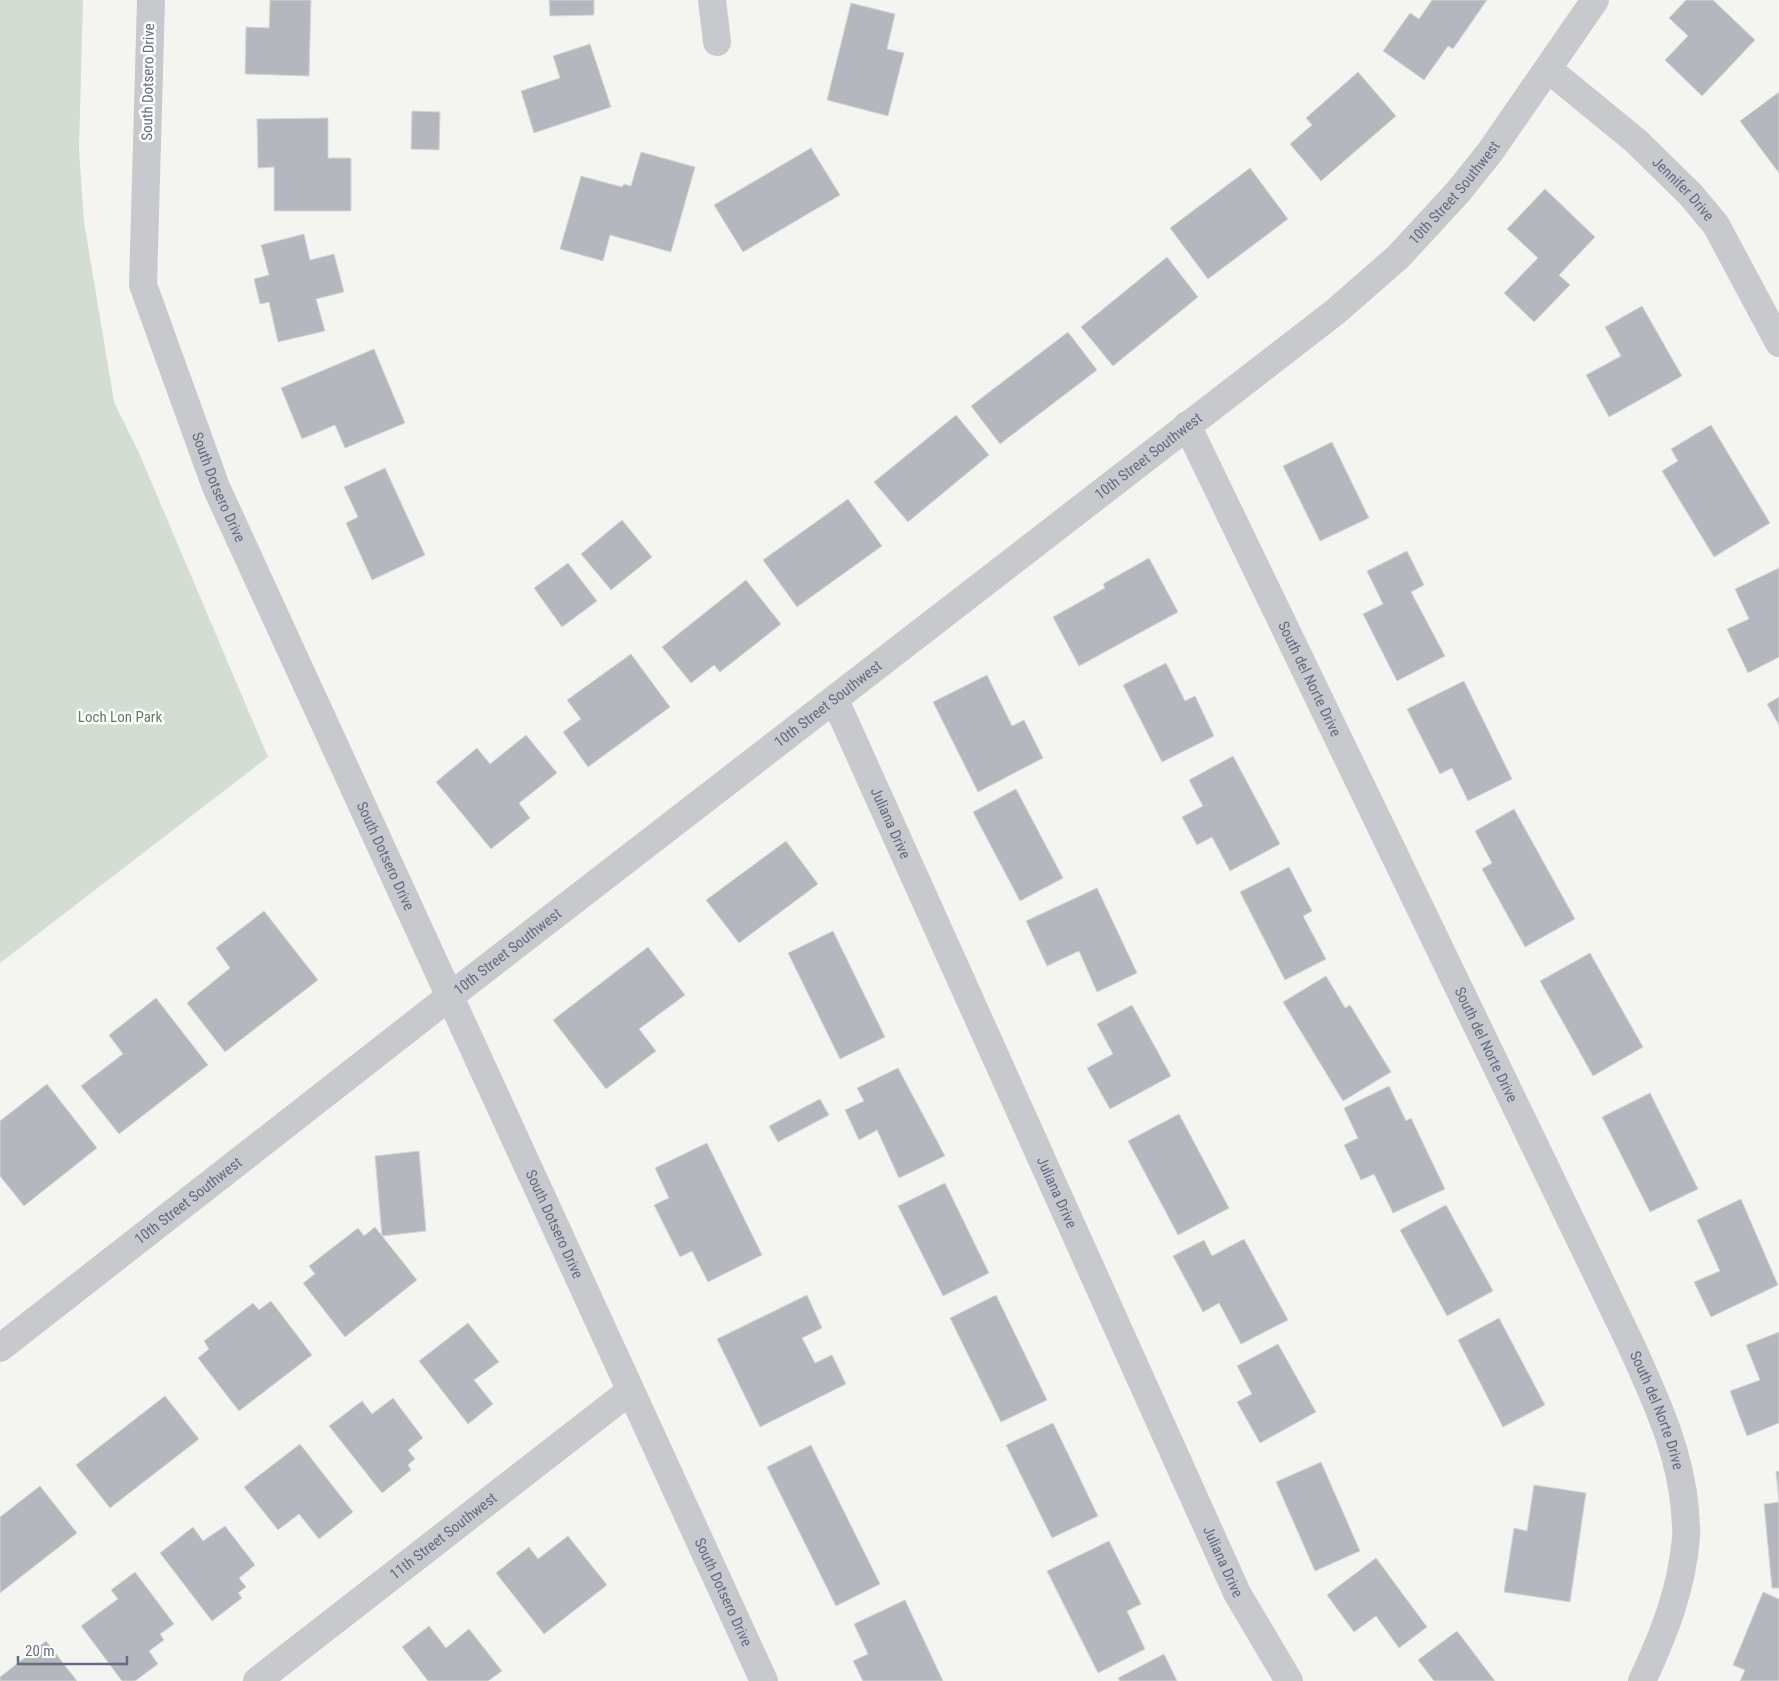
<svg xmlns="http://www.w3.org/2000/svg" width="1779" height="1681" font-family="'Roboto Condensed',sans-serif">
	<rect width="100%" height="100%" fill="#f4f5f1"/>
	<path fill="#d3ddd1" d="M0,0h83l-4,148 5,74 30,180 25,51 129,304 -268,206z"/>
	<path fill="#b4b8be" stroke="#d5d6d4" d="M270,0h41l-2,76 -64,-2 1,-47 23,1z
		M549,0h45v15l-44,1z
		M1432,0h55l-34,49 -5,-3 -24,34 -41,-29 27,-38 9,6z
		M1686,0h27l42,40 -53,56 -37,-36 23,-24 -19,-18z
		M851,3l44,11 -8,35 17,4 -16,63 -61,-16z
		M590,44l21,63 -77,26 -13,-42 39,-13 -7,-22z
		M1358,72l38,44 -75,65 -31,-37 22,-19 -6,-7z
		M1779,92v81l-39,-52z
		M412,111l28,1 -1,38 -28,-1z
		M328,118v40h23v53h-77v-44l-16,1 -1,-49z
		M811,148l29,47 -97,57 -29,-47z
		M641,152l54,15 -24,85 -61,-17 -7,26 -43,-12 21,-73 41,11 2,-3 7,2z
		M1250,168l38,51 -80,60 -38,-51z
		M1545,189l50,48 -36,38 11,10 -36,37 -30,-29 34,-35 -31,-29z
		M304,234l6,26 24,-6 10,38 -28,7 9,32 -47,11 -9,-40 -9,2 -6,-25 15,-4 -8,-30z
		M1167,257l31,40 -85,69 -32,-39z
		M1642,306l40,70 -73,41 -23,-42 35,-19 -16,-29z
		M1068,332l29,38 -97,74 -29,-38z
		M374,349l31,74 -60,25 -10,-23 -33,14 -21,-51z
		M956,415l33,40 -81,67 -34,-40z
		M1711,425l59,98 -56,34 -52,-86 16,-10 -7,-12z
		M1332,442l37,76 -49,23 -37,-75z
		M385,468l40,87 -53,25 -26,-57 12,-6 -14,-30z
		M848,499l34,47 -85,61 -34,-47z
		M622,520l30,37 -41,33 -30,-36z
		M1407,551l17,34 -13,7 34,64 -48,25 -34,-67 20,-10 -16,-33z
		M1149,558l29,54 -99,54 -26,-49 52,-29 -2,-4z
		M568,563l29,38 -35,26 -28,-39z
		M1779,568v89l-31,16 -21,-44 22,-10 -14,-30z
		M746,580l35,44 -61,48 -6,-7 -23,18 -29,-36z
		M631,654l39,53 -82,60 -25,-35 18,-13 -14,-19z
		M1166,663l19,38 10,-5 19,40 -52,26 -39,-77z
		M987,675l25,51 12,-6 19,38 -65,34 -45,-90z
		M1464,681l48,98 -44,22 -16,-33 -12,6 -33,-65z
		M1779,697v28l-12,-21z
		M526,735l31,38 -38,30 11,15 -39,31 -55,-67 41,-34 13,16z
		M1233,756l47,88 -50,27 -18,-34 -15,8 -15,-28 21,-11 -14,-26z
		M1016,789l47,89 -43,23 -47,-89z
		M1514,809l61,110 -50,28 -43,-78 10,-6 -17,-32z
		M786,841l32,43 -79,59 -33,-43z
		M1289,867l23,44 -9,5 23,43 -41,21 -45,-88z
		M1097,888l40,85 -40,19 -18,-41 -32,15 -21,-45z
		M264,911l54,69 -93,72 -38,-49 43,-35 -14,-20z
		M833,931l52,106 -45,22 -52,-106z
		M648,947l37,48 -46,34 17,22 -50,38 -53,-69z
		M1590,953l53,94 -50,29 -53,-95z
		M1326,976l19,32 5,-3 41,67 -48,29 -60,-99z
		M156,998l52,67 -89,69 -38,-48 42,-32 -14,-19z
		M1132,1005l39,71 -61,33 -23,-41 26,-14 -16,-30z
		M898,1068l47,88 -46,22 -22,-48 -18,10 -14,-30 19,-9 -7,-13z
		M47,1084l50,64 -73,58 -24,-30v-55z
		M1389,1086l17,35 5,-3 34,71 -52,24 -19,-39 -13,6 -17,-35 14,-7 -14,-30z
		M1650,1093l48,96 -48,23 -48,-95z
		M820,1099l9,16 -51,27 -9,-16z
		M1179,1114l50,94 -51,27 -50,-94z
		M707,1143l55,112 -54,27 -16,-31 -12,6 -26,-52 15,-7 -14,-30z
		M419,1151l7,80 -44,5 -7,-80z
		M945,1183l44,90 -46,23 -45,-90z
		M1741,1199l37,86 -67,32 -17,-35 26,-11 -23,-51z
		M1446,1205l47,86 -46,25 -47,-86z
		M375,1227l42,53 -72,57 -42,-54 12,-9 -6,-8 49,-38 6,8z
		M1244,1239l44,81 -47,24 -22,-41 -16,9 -30,-56 31,-16 8,16z
		M807,1295l15,33 -20,10 13,25 17,-8 14,29 -86,43 -43,-88z
		M996,1295l51,105 -46,22 -51,-104z
		M271,1301l41,54 -73,56 -41,-53 11,-9 -5,-8 49,-38 6,7z
		M1499,1318l46,87 -42,22 -45,-87z
		M468,1323l31,39 -25,18 19,24 -25,20 -49,-63z
		M1779,1332v91l-32,13 -17,-45 30,-11 -14,-35z
		M1278,1344l38,68 -56,31 -23,-41 15,-8 -15,-28z
		M165,1396l34,43 -89,69 -34,-43z
		M393,1398l30,40 -15,12 7,9 -7,6 3,5 -29,23 -53,-67 33,-25 10,13z
		M1053,1423l45,93 -46,22 -46,-93z
		M300,1444l53,68 -34,27 -20,-25 -21,16 -34,-43z
		M811,1445l69,139 -44,22 -69,-139z
		M1321,1462l39,89 -45,20 -39,-89z
		M1779,1471v30l-3,-29z
		M1534,1485l52,8 -16,109 -66,-10 10,-64 13,3z
		M40,1486l37,47 -77,60v-76z
		M1779,1502v86h-7l-8,-84z
		M225,1526l30,39 -16,13 7,9 -8,6 4,5 -30,23 -52,-68 33,-26 10,14z
		M568,1536l39,49 -63,49 -48,-61 33,-26 9,12z
		M1109,1541l32,63 -14,7 18,38 -47,24 -51,-102z
		M1376,1558l51,69 -28,21 -23,-32 -22,16 -27,-37z
		M135,1572l39,52 -14,10 4,6 -15,11 9,13 -23,17h-13l-41,-55 37,-27 -7,-9z
		M1763,1592l16,7v82h-39l5,-11 -12,-5z
		M905,1600l38,81h-80l-10,-20 15,-7 -14,-30z
		M429,1626l17,22 23,-19 33,42 -14,10h-60l-26,-34z
		M1457,1631l38,50h-61l-16,-21z
		M46,1641l31,40h-77v-4z
		M1164,1654l13,27h-57l-2,-3z"/>
	<g fill="none" stroke-linecap="round" stroke-linejoin="round">
		<g stroke="#c7c9cd" stroke-width="28">
			<path id="s1" d="M151,0l-8,285 73,202 548,1194"/>
			<path d="M712,0l5,42"/>
			<path id="s2" d="M1548,69l88,72 55,54 25,30 63,118"/>
			<path id="s3" d="M1187,425l444,920c24,53 49,106 54,165 0,9 2,18 1,27 -4,52 -22,97 -44,144"/>
			<path id="s4" d="M835,700l402,893 52,88"/>
			<path id="s5" d="M0,1348l449,-351 886,-685 63,-55 60,-65 32,-40 105,-152"/>
			<path id="s6" d="M257,1681l373,-290"/>
		</g>
	</g>
	<g text-anchor="middle" dominant-baseline="central" stroke-width="5" stroke-linejoin="round" paint-order="stroke">
		<g font-size="15" fill="#626d84" stroke="#fff">
			<text transform="translate(148 82) rotate(-89)">South Dotsero Drive</text>
			<text stroke="none"><textPath href="#s2" startOffset="181">Jennifer Drive</textPath></text>
			<text stroke="none"><textPath href="#s5" startOffset="1859">10th Street Southwest</textPath></text>
			<text stroke="none"><textPath href="#s5" startOffset="1454">10th Street Southwest</textPath></text>
			<text stroke="none"><textPath href="#s1" startOffset="501">South Dotsero Drive</textPath></text>
			<text stroke="none"><textPath href="#s3" startOffset="282">South del Norte Drive</textPath></text>
			<text stroke="none"><textPath href="#s5" startOffset="1049">10th Street Southwest</textPath></text>
			<text stroke="none"><textPath href="#s4" startOffset="135">Juliana Drive</textPath></text>
			<text stroke="none"><textPath href="#s1" startOffset="906">South Dotsero Drive</textPath></text>
			<text stroke="none"><textPath href="#s5" startOffset="644">10th Street Southwest</textPath></text>
			<text stroke="none"><textPath href="#s3" startOffset="688">South del Norte Drive</textPath></text>
			<text stroke="none"><textPath href="#s4" startOffset="540">Juliana Drive</textPath></text>
			<text stroke="none"><textPath href="#s5" startOffset="239">10th Street Southwest</textPath></text>
			<text stroke="none"><textPath href="#s1" startOffset="1311">South Dotsero Drive</textPath></text>
			<text stroke="none"><textPath href="#s3" startOffset="1092">South del Norte Drive</textPath></text>
			<text stroke="none"><textPath href="#s6" startOffset="236">11th Street Southwest</textPath></text>
			<text stroke="none"><textPath href="#s4" startOffset="945">Juliana Drive</textPath></text>
			<text stroke="none"><textPath href="#s1" startOffset="1716">South Dotsero Drive</textPath></text>
		</g>
		<g font-size="15" fill="#617b62" stroke="#fff">
			<text x="120" y="717">Loch Lon Park</text>
		</g>
	</g>
	<path d="M18 1656v8h109v-8" fill="none" stroke="#626d84" stroke-width="2.5"/>
	<text x="25" y="1656" font-size="15" fill="#626d84" stroke="#ffffff" stroke-width="4" paint-order="stroke">20 m</text>
</svg>
